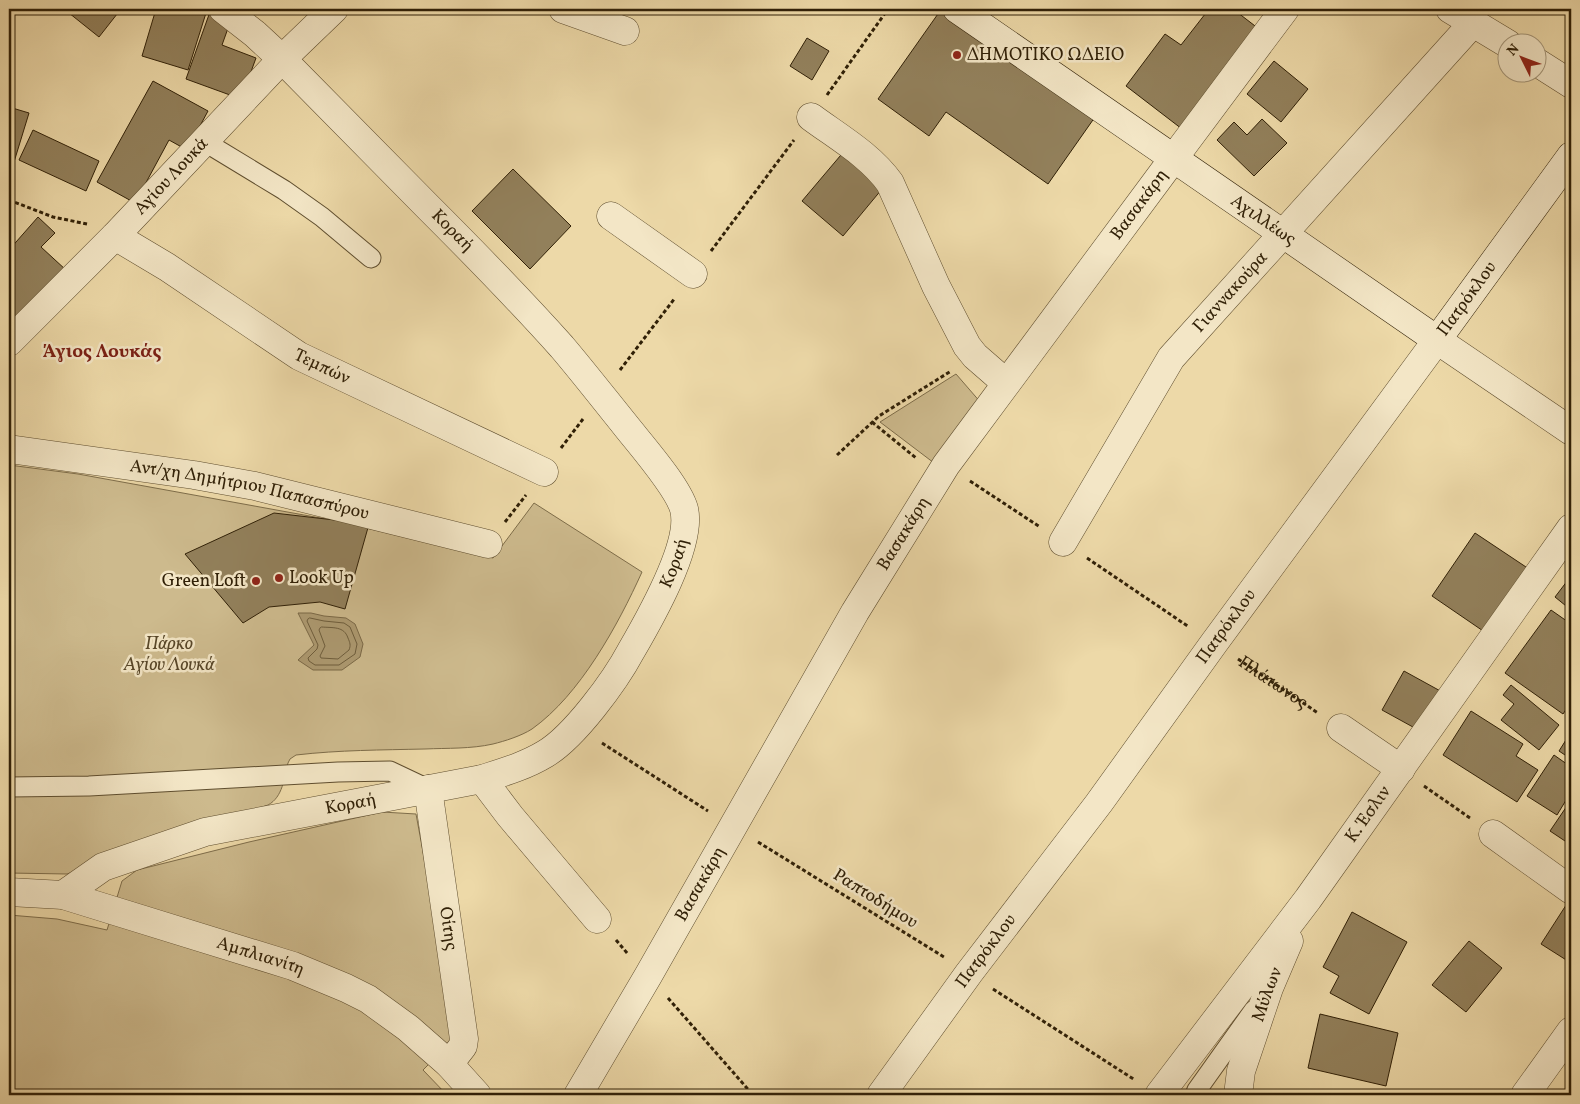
<svg xmlns="http://www.w3.org/2000/svg" width="1580" height="1104" font-family="Vollkorn,serif">
	<rect width="100%" height="100%" fill="#edd9a8"/>
	<filter id="stains"><feTurbulence type="fractalNoise" baseFrequency=".004" numOctaves="4"/><feColorMatrix values="0 0 0 0 .2 0 0 0 0 .09 0 0 0 0 .02 0 0 0 .5 -.17"/></filter>
	<radialGradient id="worn" r=".72"><stop offset=".6" stop-color="#630" stop-opacity="0"/><stop offset="1" stop-color="#630" stop-opacity=".3"/></radialGradient>
	<path fill="#cdba8d" stroke="#7e6d4a" d="M956,374l26,30 -44,62 -58,-44z
		M9,465l69,9 259,47 156,37 41,-55 108,69c-24,53 -62,123 -110,157 -11,7 -27,12 -39,15 -22,5 -46,4 -68,5 -43,1 -86,1 -129,6l-6,4 -2,4c-4,15 -5,34 -20,42l-201,69 -58,-1z
		M382,812l34,2 41,222 -34,34 24,25h-438v-180l48,4 50,11 15,-49 15,-11 112,-28z"/>
	<path fill="#ad9a71" stroke="#7b6947" d="M298,613h13l13,3 22,2 9,6 8,20 -3,13 -18,13h-29l-15,-10 16,-15z"/>
	<g fill="none" stroke-linecap="round" stroke-linejoin="round">
		<path stroke="#6e5d3c" stroke-width="1" d="M310,618l14,3 20,2 6,4 7,17 -2,10 -16,11h-24l-6,-4 -1,-3 9,-9 1,-4 -11,-24 1,-2z
			M322,627c11,1 22,-1 26,11 2,5 3,7 1,12l-11,9 -17,-1 -1,-2 5,-10 -6,-16 1,-2z"/>
	</g>
	<path fill="#92805b" stroke="#302007" d="M64,9h57l-22,28z
		M156,9h34l16,4 -18,57 -46,-14z
		M211,9l21,8 -10,28 34,13 -15,41 -55,-20z
		M1209,9h24l26,20 -77,100 -56,-43 39,-52 16,11z
		M940,11l155,106 -47,67 -102,-72 -17,24 -51,-37z
		M807,38l22,13 -17,29 -22,-14z
		M1274,61l34,28 -27,33 -34,-28z
		M153,81l55,30 -21,39 -18,-10 -34,63 -38,-21z
		M9,107l20,6 -15,49 -5,-1z
		M1262,119l25,24 -33,33 -37,-36 17,-18 13,13z
		M33,130l66,31 -13,30 -67,-31z
		M846,149l41,34 -44,53 -41,-35z
		M513,169l58,57 -41,43 -58,-58z
		M38,217l17,16 -14,14 25,23 -57,62v-82z
		M274,513l95,11 -24,85 -25,-7 -51,5 -26,16 -58,-69z
		M1475,533l57,38 -43,64 -57,-39z
		M1571,576v34l-16,-13z
		M1551,610l20,14v78l-8,12 -58,-41z
		M1404,671l40,22 -22,39 -40,-22z
		M1511,685l48,40 -20,25 -38,-30 13,-16 -11,-9z
		M1471,711l52,33 -7,12 22,14 -21,32 -74,-47z
		M1571,732v27l-12,-8z
		M1554,755l17,12v25l-14,23 -30,-19z
		M1571,800v45l-21,-14z
		M1570,899h1v64l-30,-19z
		M1352,912l55,30 -38,72 -39,-21 9,-17 -16,-9z
		M1469,941l33,27 -36,44 -34,-27z
		M1320,1014l78,19 -12,53 -78,-18z"/>
	<g fill="none" stroke-linecap="round" stroke-linejoin="round">
		<g stroke="#5f4e2f" stroke-width="21">
			<path id="service" d="M205,142l79,48 38,27 49,41
				M9,787l80,-1 249,-14 52,-1 38,18
				M1195,1095l2,-5 57,-80"/>
		</g>
		<g stroke="#5f4e2f" stroke-width="29">
			<path id="pedestrian" d="M611,216l82,58"/>
		</g>
		<g stroke="#5f4e2f" stroke-width="29">
			<g id="minor">
				<path d="M563,9l62,22"/>
				<path d="M811,117c27,20 59,38 79,66l46,103 31,60 8,10 31,27"/>
				<path id="s2" d="M115,236l52,31 132,89 245,116"/>
				<path d="M1437,340l134,91"/>
				<path id="s3" d="M9,342l106,-106 167,-177 52,-50"/>
				<path id="s4" d="M9,449l185,26 61,11 233,58"/>
				<path id="s5" d="M1063,542l108,-184 302,-335"/>
				<path d="M1341,728l60,41"/>
				<path d="M482,779l28,37 87,103"/>
				<path id="s6" d="M428,789l36,250 -1,7 -14,18"/>
				<path d="M1493,834l78,56"/>
				<path id="s7" d="M578,1095l70,-119 207,-364 91,-147 227,-306"/>
				<path id="s8" d="M1159,1095l149,-196 263,-371"/>
				<path id="s9" d="M1238,1095l3,-24 28,-83 20,-47"/>
				<path d="M1525,1095l46,-64"/>
			</g>
		</g>
		<g stroke="#5f4e2f" stroke-width="29">
			<g id="tertiary">
				<path d="M1450,9l58,35"/>
				<path d="M1538,63l33,21"/>
				<path d="M1173,159l112,-150"/>
				<path id="s10" d="M9,892l54,3 230,71 53,22 22,11 40,29 41,36 28,31"/>
				<path id="s11" d="M63,895l40,-28 102,-35 277,-53c22,-7 43,-13 63,-25 29,-17 70,-73 86,-103 18,-31 62,-107 53,-142 -6,-22 -43,-64 -58,-83 -21,-26 -42,-53 -64,-79 -43,-48 -88,-94 -134,-140 -48,-49 -97,-98 -146,-148l-27,-25 -32,-25"/>
				<path id="s12" d="M881,1095l88,-122 130,-170 115,-160 223,-303"/>
			</g>
		</g>
		<g stroke="#302007" stroke-width="29">
			<g id="secondary">
				<path id="s13" d="M957,9l480,331 134,-184"/>
			</g>
		</g>
		<g stroke="#302007" stroke-width="3" stroke-dasharray="4 2.5" stroke-linecap="butt">
			<path d="M827,95l61,-86"/>
			<path d="M9,200l44,17 34,7"/>
			<path d="M711,251l83,-111"/>
			<path d="M620,370l55,-72"/>
			<path d="M872,422l44,36"/>
			<path d="M561,448l22,-29"/>
			<path d="M837,455l42,-39 72,-45"/>
			<path d="M970,481l70,46"/>
			<path d="M505,522l21,-27"/>
			<path d="M1087,558l102,69"/>
			<path id="s1" d="M1238,659l80,54"/>
			<path d="M602,743l106,68"/>
			<path d="M1424,786l46,32"/>
			<path d="M758,842l186,115"/>
			<path d="M616,940l12,14"/>
			<path d="M993,989l142,91"/>
			<path d="M668,998l85,97"/>
		</g>
		<use href="#service" stroke="#f3e6c6" stroke-width="19"/>
		<use href="#pedestrian" stroke="#f3e6c6" stroke-width="28"/>
		<use href="#minor" stroke="#f3e6c6" stroke-width="28"/>
		<use href="#tertiary" stroke="#f3e6c6" stroke-width="28"/>
		<use href="#secondary" stroke="#f3e6c6" stroke-width="28"/>
	</g>
	<g fill="#8f2418" stroke="#f3e6c6" stroke-width="2">
		<circle cx="957" cy="55" r="5"/>
		<circle cx="279" cy="578" r="5"/>
		<circle cx="256" cy="581" r="5"/>
	</g>
	<g text-anchor="middle" dominant-baseline="central" stroke-width="5" stroke-linejoin="round" paint-order="stroke">
		<g font-size="18" fill="#302007" stroke="#f3e6c6" text-anchor="start">
			<text x="967" y="55">ΔΗΜΟΤΙΚΟ ΩΔΕΙΟ</text>
			<text x="289" y="578">Look Up</text>
			<text x="246" y="581" text-anchor="end">Green Loft</text>
		</g>
		<g font-size="18" fill="#302007" stroke="#f3e6c6">
			<text stroke="none"><textPath href="#s3" startOffset="232">Αγίου Λουκά</textPath></text>
			<text stroke="none"><textPath href="#s7" startOffset="1054">Βασακάρη</textPath></text>
			<text stroke="none"><textPath href="#s13" startOffset="372">Αχιλλέως</textPath></text>
			<text transform="translate(452 231) rotate(45)">Κοραή</text>
			<text stroke="none"><textPath href="#s5" startOffset="302">Γιαννακούρα</textPath></text>
			<text stroke="none"><textPath href="#s13" startOffset="634">Πατρόκλου</textPath></text>
			<text stroke="none"><textPath href="#s2" startOffset="245">Τεμπών</textPath></text>
			<text stroke="none"><textPath href="#s4" startOffset="244">Αντ/χη Δημήτριου Παπασπύρου</textPath></text>
			<text stroke="none"><textPath href="#s7" startOffset="649">Βασακάρη</textPath></text>
			<text stroke="none"><textPath href="#s11" startOffset="740">Κοραή</textPath></text>
			<text stroke="none"><textPath href="#s12" startOffset="582">Πατρόκλου</textPath></text>
			<text stroke="none"><textPath href="#s1" startOffset="42">Πλάτωνος</textPath></text>
			<text stroke="none"><textPath href="#s11" startOffset="305">Κοραή</textPath></text>
			<text stroke="none"><textPath href="#s8" startOffset="350">K. Έσλιν</textPath></text>
			<text stroke="none"><textPath href="#s7" startOffset="244">Βασακάρη</textPath></text>
			<text transform="translate(875 899) rotate(32)">Ραπτοδήμου</text>
			<text stroke="none"><textPath href="#s6" startOffset="141">Οίτης</textPath></text>
			<text stroke="none"><textPath href="#s12" startOffset="178">Πατρόκλου</textPath></text>
			<text stroke="none"><textPath href="#s10" startOffset="261">Αμπλιανίτη</textPath></text>
			<text stroke="none"><textPath href="#s9" startOffset="105">Μύλων</textPath></text>
		</g>
		<g font-size="18" font-style="italic" fill="#574628" stroke="#f3e6c6">
			<text x="169" y="644">Πάρκο<tspan x="169" dy="21">Αγίου Λουκά</tspan></text>
		</g>
		<g font-size="19" font-weight="bold" fill="#7a1f14" stroke="#f3e6c6">
			<text x="102" y="352">Άγιος Λουκάς</text>
		</g>
	</g>
	<rect width="1580" height="1104" fill="none" stroke="#edd9a8" stroke-width="30"/>
	<rect x="10" y="10" width="1560" height="1084" fill="none" stroke="#302007" stroke-width="2.5"/>
	<rect x="15" y="15" width="1550" height="1074" fill="none" stroke="#302007"/>
	<g transform="translate(1522 58) rotate(312)"><circle r="24" fill="#f3e6c6" stroke="#a5977a"/>
	<path d="M0-4L9 19L0 12L-9 19Z" fill="#8f2418"/>
	<text y="-8" font-size="14" font-weight="bold" text-anchor="middle" fill="#302007">N</text>
	</g>
	<rect width="100%" height="100%" filter="url(#stains)"/>
	<rect width="100%" height="100%" fill="url(#worn)"/>
</svg>
